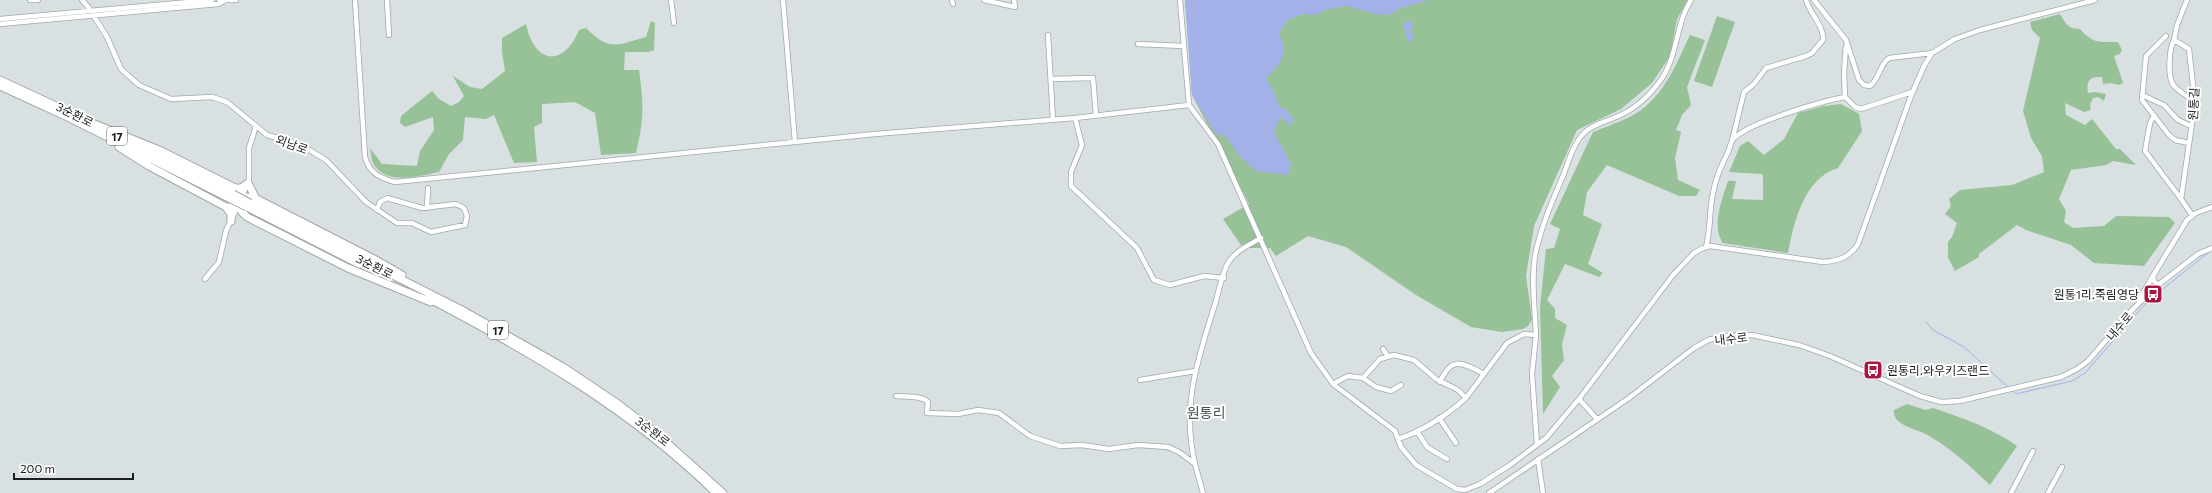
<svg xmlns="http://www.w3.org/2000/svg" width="2212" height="493" font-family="Commissioner,'Noto Sans KR',sans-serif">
	<rect width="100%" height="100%" fill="#d8e0e2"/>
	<path fill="#97c197" d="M1185,0h503l-11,19 -7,37 -18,27 -31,26 -44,21 -43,96 -8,50 6,43 -4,7 -5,3 -21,3 -31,-5 -55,-32 -70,-48 -38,-11 -32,20 -6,-8h-27l-20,-29 26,-15 -57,-109z
		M2060,14c6,10 8,15 20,15 13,15 19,13 38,13l4,8 -2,4 -6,2 9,27 -4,2 -9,-2 -7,1 -1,-7c-13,-1 -16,4 -14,16l7,-1 11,2 -2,7 -6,-4 -5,1 -3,6 1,6 -7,2 -19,-9 1,12 19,10 7,-6 24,30h4l16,16 -23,-4 -7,4 -35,5 -12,29 7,12 -2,11 9,6 31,-2 12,-10 53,1 6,6 -31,43 -50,-3 -23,-18 -45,-15 -9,-5 -38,29v3l-24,14 -7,-13v-16l4,-5 5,-14 -12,-9 6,-8 -2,-7 11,-9 52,-5 32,-13 -2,-16 -11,-18 -8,-27 17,-73 -8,-8 -2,-8z
		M1717,16l18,6 -23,65 -18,-6z
		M651,21l4,2 -1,27 -5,2h-24l-1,18h15c5,36 5,48 -3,83l-35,2 -6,-42 -20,-11 -33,2v19l-8,4 3,35 -23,1 -20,-48 -8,4 -21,-2 -2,23 -14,14 -10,18c-19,4 -54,14 -66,-9 -2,-4 -2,-10 -3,-15l12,16 35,2 3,-15 14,-21 -1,-13 -28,10 -5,-4 1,-7 31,-25 7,8 12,7 8,-4 5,-6 -11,-20 17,11 12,2 23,-18 -3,-20v-13l24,-14c8,39 37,45 53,6l7,-2c24,24 31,17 60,9z
		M1690,35l15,5 -18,47 4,18 -9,10 -6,15 5,2 -6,26 3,22 22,10 -4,6h-17l-72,-31 -20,27 -4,23 19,9 -14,40 15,9 -4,4 -34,-13 -18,36 8,9v9l12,7 -5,19 2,16 -12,16 8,11 -17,27 -3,-107 6,-58 8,-1 6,-19 -10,-5 43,-92c17,-7 40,-14 53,-26 22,-19 32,-46 44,-71z
		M1841,104l18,10 3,17 -24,37c-34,10 -44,54 -50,85l-65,-10c-12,-16 -1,-44 5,-62h8l-4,18 31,1v-23l-1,-3 -33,-2 11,-26 8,-5 16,14 20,-16 14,-26 26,-7z
		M1907,404l19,6 7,-2c30,10 59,20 84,38l-27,39c-21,-20 -38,-36 -64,-51 -10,-5 -34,-9 -32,-24z"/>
	<path fill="#a4b0e8" d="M1185,0h243l-30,9 -8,6 -16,-1 -26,-8 -20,3 -12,6 -13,-1 -15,6 -9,13c1,4 5,11 5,15 1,11 -12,24 -18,31l9,14 4,14 7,2 8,11 -3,5 -11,-8 -6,15 17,32 -3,11 -32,-4 -17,-16 -14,-19 -9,-2 -24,-39z
		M1409,21l5,2 -3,7 3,9 -6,3 -5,-19z"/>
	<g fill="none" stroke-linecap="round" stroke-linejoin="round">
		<path stroke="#a4b0e8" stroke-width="1" d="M1926,322l7,8 31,17 44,40
			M2012,390l4,4 56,-13 13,-8 62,-71 63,-51"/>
		<g stroke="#a0a8aa" stroke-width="6">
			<path id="minor" d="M30,0h8
				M82,0l7,8
				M219,0h17
				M355,0l10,157c4,16 15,21 30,25l480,-48 200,-16 114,-13
				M387,0l2,35
				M671,0l3,23
				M783,0l12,142
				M952,0l1,4
				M984,0l31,7 -1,-7
				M1180,0l9,105 29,39 93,209 22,31 62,47 6,16 15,18 41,24 8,1 15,-6 30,-19 36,-27 33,-39 94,-124 21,-22 9,-5 7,-2 113,16c15,-1 26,-4 35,-18l53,-148 13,-30 8,-13 23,-14 25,-9 115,-30
				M1814,0l32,40 13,40 5,5 6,1c10,-8 9,-21 19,-28l43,-5
				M2187,0l-10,25 -3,15 15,9 6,54 -14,96 11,16
				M95,18l12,19 14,32 18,16 32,14 41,-2 15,5 40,33 34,10 25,15 40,42 31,21h15l19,9 34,-7 2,-9 -3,-8 -8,-4 -34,4 -35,-10 -7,4 -3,8
				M0,19l212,-19
				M0,24l218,-20 6,-3
				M1048,35l5,85
				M2166,36l-20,20 -4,44 27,35 6,5 14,3
				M2174,40c-5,9 -7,37 0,46 6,6 14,11 21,15
				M1138,44l46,2
				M1846,46l-2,27 1,24 10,10 6,2 51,-17
				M1051,79l42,-1 3,37
				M2142,95l22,10 14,15 13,6
				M2154,116l-4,7 -5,28 36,48
				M1075,118l7,27 -11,27v14l66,62 17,32 16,5 34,-9 20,2
				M1732,141l12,-49 10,-8 12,-16 40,-12 6,-3 11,-13c2,-12 -14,-28 -17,-40
				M241,199l8,-19v-32l7,-22
				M427,208l1,-20
				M1706,247c5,-18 3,-36 7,-54 3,-17 9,-28 16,-43 1,-3 1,-6 3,-9 10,-17 92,-40 113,-44
				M205,279l14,-17 7,-31 12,-26
				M2158,285l-4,-4 -1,-5 34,-56 9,-7 16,-6
				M2139,300l14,-24
				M1536,335l-4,39 5,70
				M1383,349l4,6
				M1363,378l13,9 15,4 10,-6
				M1140,380l55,-9
				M1440,382c12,-27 23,-19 44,-8
				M1333,384l15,-8 15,2 17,-19 14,-4 20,5 22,19 22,11 8,8c-19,17 -44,33 -68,41
				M896,396l19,1 9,2 4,3 -1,11 31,1 20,-4 21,3 31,23 30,10 22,-1 27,4 29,-4 30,2 11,5 16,12 8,29
				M1466,398l41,-55 17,-9 12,1c-1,-25 -5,-53 -1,-79 5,-27 17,-54 28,-80 5,-13 10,-32 21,-43 9,-9 21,-11 32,-16 18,-7 33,-21 44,-36 18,-24 15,-56 31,-81
				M1579,399l18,20
				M1439,418l17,25
				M1417,431l10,16 20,12
				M1538,459l5,34
				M1195,464c-14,-59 3,-105 20,-160 3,-10 8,-33 13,-41 7,-12 21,-18 33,-25
				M1489,493l140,-95 65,-50 14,-8 17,-4 27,-1 47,10 31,11 90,40 21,6 19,-1 101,-24 16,-8 11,-8 46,-53 24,-23 40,-31 14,-6
				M2011,493l22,-42
				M2048,493l14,-26"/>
		</g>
		<g stroke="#a0a8aa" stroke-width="9">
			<path id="highway" d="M0,80l90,42
				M0,86l70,32 161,81
				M87,121l72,29 76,38 5,6 1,17 6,6 101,51 83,34
				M128,141l105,53
				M119,147l30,19 77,41 5,7v7
				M235,188h6l7,-5 8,16
				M250,203l210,106 103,58 55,37 38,29 67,60
				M226,207h8l12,-10 9,1 119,61 28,16
				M247,207l112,57
				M428,298c103,54 204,112 288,195"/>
		</g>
		<use href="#minor" stroke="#fff" stroke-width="4.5"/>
		<use href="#highway" stroke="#fff" stroke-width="7"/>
		<g stroke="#a0a8aa" stroke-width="9" stroke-linecap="butt">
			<path id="highway-bridge" d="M233,194l17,9
				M231,199l16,8"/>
		</g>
		<use href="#highway-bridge" stroke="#fff" stroke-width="7"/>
	</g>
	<defs>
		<g id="bus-square" transform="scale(1)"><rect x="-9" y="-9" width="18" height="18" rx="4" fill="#aa1542" stroke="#fff"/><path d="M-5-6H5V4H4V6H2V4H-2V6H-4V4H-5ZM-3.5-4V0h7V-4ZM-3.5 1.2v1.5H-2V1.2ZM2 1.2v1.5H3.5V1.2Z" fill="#fff"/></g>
	</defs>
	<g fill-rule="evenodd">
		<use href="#bus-square" x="2153" y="294"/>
		<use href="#bus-square" x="1873" y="370"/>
	</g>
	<g text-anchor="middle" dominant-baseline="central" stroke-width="4" stroke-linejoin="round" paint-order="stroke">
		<g fill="#fff" stroke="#606262" stroke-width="1">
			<rect x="107" y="127" width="20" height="18" rx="3"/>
			<rect x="488" y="321" width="20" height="18" rx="3"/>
		</g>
		<g font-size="11" font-weight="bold" fill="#1c1f1f">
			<text x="117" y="136">17</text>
			<text x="498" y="330">17</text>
		</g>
		<g font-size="12" fill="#1c1f1f" stroke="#fff">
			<text transform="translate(2193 104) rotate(-87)">원통길</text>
			<text transform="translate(75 114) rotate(27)">3순환로</text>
			<text transform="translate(292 144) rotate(20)">외남로</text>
			<text transform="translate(375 266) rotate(27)">3순환로</text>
			<text transform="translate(2119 326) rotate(-49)">내수로</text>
			<text transform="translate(1731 338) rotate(-6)">내수로</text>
			<text transform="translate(653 431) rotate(38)">3순환로</text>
		</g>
		<g font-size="12" fill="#1c1f1f" stroke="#fff" text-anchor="end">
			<text x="2139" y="294">원통1리.죽림영당</text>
			<text x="1887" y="370" text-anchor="start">원통리.와우키즈랜드</text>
		</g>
		<g font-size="14" fill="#495051" stroke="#fff">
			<text x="1206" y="412">원통리</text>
		</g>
	</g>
	<path d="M14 473v6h119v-6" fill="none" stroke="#1c1f1f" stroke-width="2"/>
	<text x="20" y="473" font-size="12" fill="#1c1f1f" stroke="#ffffff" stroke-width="3" paint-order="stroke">200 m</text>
</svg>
